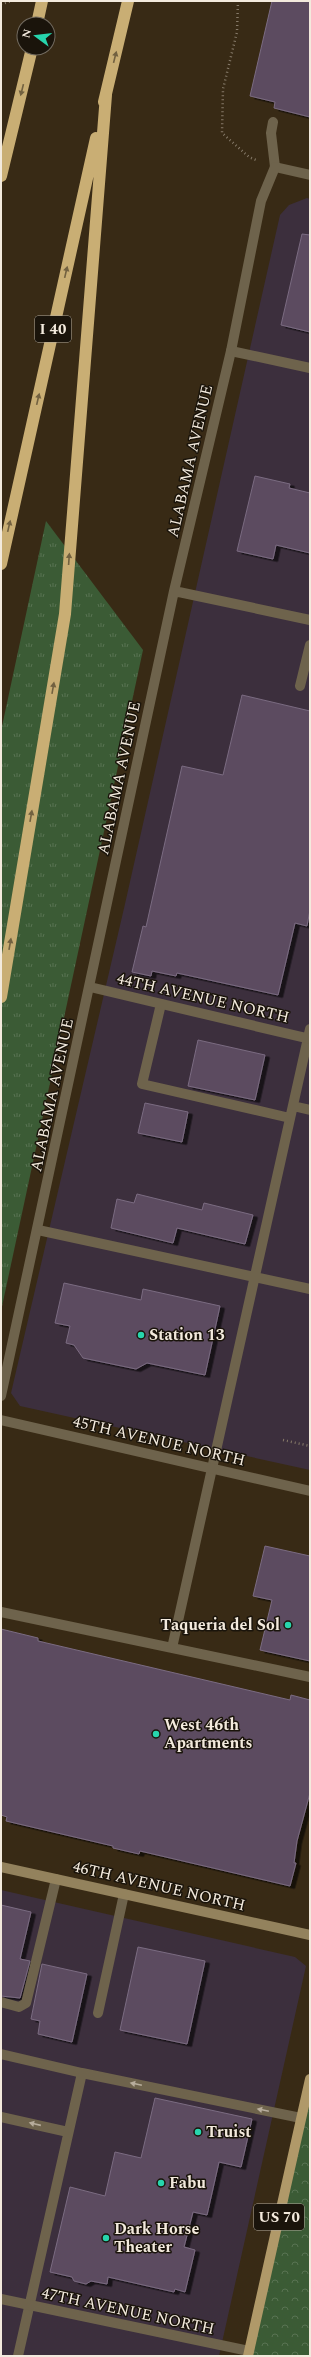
<svg xmlns="http://www.w3.org/2000/svg" width="311" height="2357" font-family="Spectral,serif">
	<defs>
		<pattern id="grass-tufts" width="24" height="20" patternUnits="userSpaceOnUse"><rect width="24" height="20" fill="#3b5b35"/><path d="M3 7l-1-3M5 7V3M7 7l1-3M15 17l-1-3M17 17v-4M19 17l1-3" fill="none" stroke="#587352"/></pattern>
		<pattern id="park-crowns" width="20" height="18" patternUnits="userSpaceOnUse"><rect width="20" height="18" fill="#3b5b35"/><path d="M2 6a3 3 0 1 1 6 0M12 15a3 3 0 1 1 6 0" fill="none" stroke="#587352"/></pattern>
		<filter id="shadow"><feDropShadow dx="4.5" dy="2.5" stdDeviation="0" flood-color="#0009"/></filter>
	</defs>
	<rect width="100%" height="100%" fill="#382a15"/>
	<path fill="#3c2f3d" d="M307,198l3,1v1271l-290,-64 -9,-13 114,-489 155,-689 9,-10z
		M1,1890l294,67 11,9 -87,390h-218z"/>
	<path fill="url(#grass-tufts)" d="M46,521l97,129 -142,661v-580z"/>
	<path fill="url(#park-crowns)" d="M310,2079v277h-62z"/>
	<path fill="#5b4c61" stroke="#7b6b81" filter="url(#shadow)" d="M272,1h38v116l-36,-9 1,-6 -25,-6z
		M302,234l8,1v97l-29,-7z
		M255,476l35,8 -1,4 21,5v60l-34,-8 -3,14 -36,-8z
		M242,695l68,16v199l-3,16 -12,-3 -17,72 -101,-22 -1,3 -24,-5 -1,5 -19,-4 11,-46 3,1 36,-161 41,9z
		M198,1040l67,15 -10,45 -67,-14z
		M145,1103l43,9 -6,30 -44,-9z
		M137,1194l65,16 2,-7 49,12 -8,29 -68,-16 -4,15 -62,-15 6,-29 17,4z
		M64,1283l77,17 2,-11 77,17 -15,69 -58,-12 -11,6 -53,-11 -9,-13 -8,-2 4,-17 -15,-3z
		M265,1546l45,10v105l-50,-11 12,-50 -19,-4z
		M1,1629l37,9v3l252,59 1,-5 19,5v93l-13,48 -3,22h2l-6,23 -150,-35 -1,3 -26,-6v-2l-107,-25 1,-4 -6,-2z
		M1,1905l30,7 -11,47 10,2 -10,37 -19,-2z
		M138,1947l67,14 -18,83 -67,-14z
		M42,1964l45,10 -15,68 -34,-8 2,-13 -9,-2z
		M155,2098l97,21 -11,48 -22,-5 -12,53 -14,-3 -9,35 11,3 -10,42 -10,-3 -1,3 -66,-15 -1,7 -16,-3 -5,3 -12,-3 -2,-4 -22,-5 20,-85 35,9 10,-44 26,6z"/>
	<g fill="none" stroke-linecap="round" stroke-linejoin="round">
		<path stroke="#867a69" stroke-width="2.5" stroke-dasharray="1 3" stroke-linecap="butt" d="M238,1l-1,31 -14,57 -1,44 27,24 7,3
			M1,4l11,-3
			M283,1440l27,6"/>
		<path stroke="#6e634c" stroke-width="10" d="M273,122l-2,11 4,34
			M231,351l79,17
			M300,686l10,-41
			M161,1004l-19,80 148,34
			M293,1106l17,4
			M38,1230l272,59
			M1,1612l309,65
			M172,1648l138,-619
			M1,2002l18,5 7,-4 30,-124
			M98,2013l26,-119
			M1,2054l81,19 219,45
			M1,2117l67,15
			M18,2356l64,-283"/>
		<path stroke="#6e634c" stroke-width="10" d="M174,591l136,29
			M90,987l220,52
			M1,1396l173,-805 57,-240 30,-150 14,-34 35,8
			M1,1420l309,71
			M1,2299l248,52"/>
		<path stroke="#93825d" stroke-width="10" d="M1,1867l309,68"/>
		<path stroke="#b09969" stroke-width="10" d="M248,2356l62,-277"/>
		<path stroke="#c9ae74" stroke-width="12" d="M37,24l5,-23
			M104,102l24,-101
			M1,176l31,-128
			M1,564l95,-426
			M1,997l64,-383 41,-519"/>
	</g>
	<defs><path id="oneway-solid" d="M-6-.8H1V-3.2L6.5 0L1 3.2V.8H-6Z"/></defs>
	<g fill="#726140">
		<use href="#oneway-solid" transform="translate(115 57) rotate(-76)"/>
		<use href="#oneway-solid" transform="translate(22 90) rotate(104)"/>
		<use href="#oneway-solid" transform="translate(66 272) rotate(-77)"/>
		<use href="#oneway-solid" transform="translate(38 399) rotate(-77)"/>
		<use href="#oneway-solid" transform="translate(9 526) rotate(-77)"/>
		<use href="#oneway-solid" transform="translate(69 559) rotate(-86)"/>
		<use href="#oneway-solid" transform="translate(53 688) rotate(-80)"/>
		<use href="#oneway-solid" transform="translate(31 816) rotate(-80)"/>
		<use href="#oneway-solid" transform="translate(10 944) rotate(-80)"/>
	</g>
	<g fill="#b7ad9c">
		<use href="#oneway-solid" transform="translate(136 2084) rotate(-168)"/>
		<use href="#oneway-solid" transform="translate(263 2110) rotate(-168)"/>
		<use href="#oneway-solid" transform="translate(35 2124) rotate(-167)"/>
	</g>
	<g fill="#27d5ad" stroke="#1a140b" stroke-width="1.5">
		<circle cx="141" cy="1335" r="4"/>
		<circle cx="288" cy="1625" r="4"/>
		<circle cx="156" cy="1734" r="4"/>
		<circle cx="198" cy="2132" r="4"/>
		<circle cx="161" cy="2183" r="4"/>
		<circle cx="106" cy="2238" r="4"/>
	</g>
	<g text-anchor="middle" dominant-baseline="central" stroke-width="3" stroke-linejoin="round" paint-order="stroke">
		<g fill="#1a140b" stroke="#b2aa9e" stroke-width="1">
			<rect x="35" y="316" width="36" height="26" rx="3"/>
			<rect x="254" y="2204" width="50" height="26" rx="3"/>
		</g>
		<g font-size="15" font-weight="bold" fill="#f3eadd">
			<text x="53" y="329">I 40</text>
			<text x="279" y="2217">US 70</text>
		</g>
		<g font-size="16" fill="#f3eadd" stroke="#1a140b">
			<text transform="translate(190 461) rotate(-77)">ALABAMA AVENUE</text>
			<text transform="translate(119 778) rotate(-78)">ALABAMA AVENUE</text>
			<text transform="translate(203 998) rotate(13)">44TH AVENUE NORTH</text>
			<text transform="translate(52 1095) rotate(-78)">ALABAMA AVENUE</text>
			<text transform="translate(159 1441) rotate(13)">45TH AVENUE NORTH</text>
			<text transform="translate(159 1886) rotate(13)">46TH AVENUE NORTH</text>
			<text transform="translate(128 2311) rotate(12)">47TH AVENUE NORTH</text>
		</g>
		<g font-size="16" font-weight="bold" fill="#f3eadd" stroke="#1a140b" text-anchor="start">
			<text x="149" y="1335">Station 13</text>
			<text x="280" y="1625" text-anchor="end">Taqueria del Sol</text>
			<text x="164" y="1725">West 46th<tspan x="164" dy="18">Apartments</tspan></text>
			<text x="206" y="2132">Truist</text>
			<text x="169" y="2183">Fabu</text>
			<text x="114" y="2229">Dark Horse<tspan x="114" dy="18">Theater</tspan></text>
		</g>
	</g>
	<rect width="311" height="2357" fill="none" stroke="#f3eadd" stroke-width="4"/>
	<g transform="translate(36 36) rotate(285)"><circle r="19" fill="#1a140b" stroke="#716a5f"/>
	<path d="M0-3L7 15L0 10L-7 15Z" fill="#27d5ad"/>
	<text y="-6" font-size="11" font-weight="bold" text-anchor="middle" fill="#f3eadd">N</text>
	</g>
</svg>
